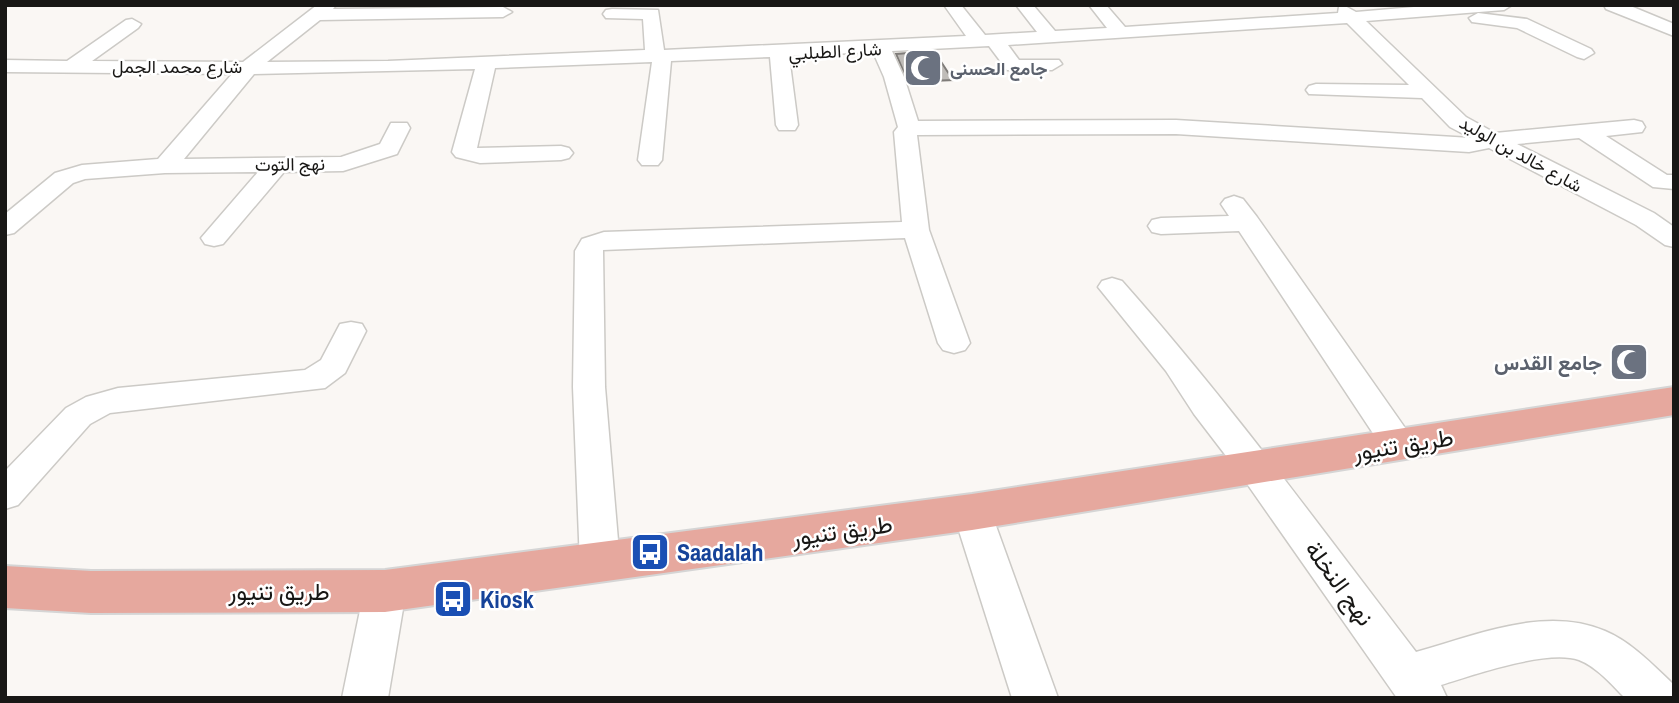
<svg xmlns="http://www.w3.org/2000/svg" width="1679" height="703" font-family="'Archivo Narrow',Vazirmatn,sans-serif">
	<rect width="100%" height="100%" fill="#faf7f4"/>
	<path fill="#bfbcb8" stroke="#7f7c79" stroke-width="2" d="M934,51l19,29 -45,2 -12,-28z"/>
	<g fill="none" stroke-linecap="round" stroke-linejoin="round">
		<g stroke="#cccac6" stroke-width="3">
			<path id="minor" d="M317,5h19l-3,4 170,-2 9,5 -9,5 -183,3 -53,42 121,-1 257,-11 -2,-31 -37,-1 -3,-4 3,-4 6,-1 46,1 6,40 302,-14 -22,-31h17l24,30 52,-3 -21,-27h17l22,26 52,-3 -18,-23h17l19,22 213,-14 1,-6 6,-1 11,6 81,-7h75l-8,5 -138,11 100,96 29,16 139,-13 8,2 3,5 -3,5 -36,4 61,39h7v14l-21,-2 -74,-49 -62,6 137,69 20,14v20l-9,-2 -29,-20 -147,-77 -20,4 -293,-18 -259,1 12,95 41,113 -5,7 -11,3 -11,-3 -5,-7 -33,-105 -302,12 2,137 15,177 -6,11 -14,5 -14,-5 -6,-11 -7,-177 2,-136 7,-12 22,-7 298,-10 -8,-90 4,-5 -14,-50 -11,-25 -84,4 9,69 -3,5h-16l-3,-5 -6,-68 -99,4 -9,99 -4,5h-16l-4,-5 14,-98 -157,6 -18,80 84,-2 8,2 4,5 -4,5 -8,2 -81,3 -24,-6 -4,-5 23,-83 -221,5 -70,85 157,-2 39,-13 11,-21h16l3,5 -13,26 -54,17 -59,1 -61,72 -9,2 -9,-2 -4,-6 57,-66 -93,1 -80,6 -12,4 -59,50 -9,2v-21l50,-41 27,-8 76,-6 74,-85 -227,-2v-12l62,1 59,-41 6,-1 9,5 -3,4 -46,33 151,1zM1347,23l62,62 -93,-1 -7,2 -3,4 3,4 113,4 28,29 21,11 -295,-18 -258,1 -14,-44 -12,-26 97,-5 18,24h45l10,-6 -3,-4h-40l-11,-15z
				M1604,5h24l46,19v12l-68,-27z
				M1478,13l49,6 64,30 3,4 -10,6 -7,-2 -60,-29 -45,-6 -3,-4z
				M1234,196l9,3 14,18 153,218 6,9 -6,9 -12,3 -12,-3 -147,-222 -78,3 -9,-2 -4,-6 4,-6 9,-2 68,-2 -8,-12 4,-5z
				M1112,278l10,3c105,118 198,246 294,371 59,-16 129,-47 189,-21 26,11 47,33 67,52l2,15h-49c-13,-13 -28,-31 -46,-38 -32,-11 -106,15 -138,25l6,13h-50l-154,-220 -49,-64 -28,-43 -68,-84 4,-6z
				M351,322l11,2 4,7 -21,42 -20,15 -215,25 -20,11 -72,81 -13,4v-38l61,-63 20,-11 32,-9 187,-18 16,-10 19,-36z
				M972,497l13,5 6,10 67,186h-46l-59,-186 6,-10z
				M385,574l15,5 6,12 -18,107h-46l22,-107 6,-12z"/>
		</g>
		<g stroke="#d5d5d5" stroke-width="4">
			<path id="major" d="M1674,387v28l-702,115 -587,82 -294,1 -86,-5v-42l86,5 294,-1 587,-76z"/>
		</g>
		<use href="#minor" fill="#fff" fill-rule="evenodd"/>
		<use href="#major" fill="#e6a89e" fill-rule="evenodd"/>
	</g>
	<defs>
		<g id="mosque-square" transform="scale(2.0125)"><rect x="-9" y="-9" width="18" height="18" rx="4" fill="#6b7280" stroke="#fff"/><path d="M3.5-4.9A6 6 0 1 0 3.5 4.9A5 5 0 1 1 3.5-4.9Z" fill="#fff"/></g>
		<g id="bus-square" transform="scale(2.0125)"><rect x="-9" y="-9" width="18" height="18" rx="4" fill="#1a4fb4" stroke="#fff"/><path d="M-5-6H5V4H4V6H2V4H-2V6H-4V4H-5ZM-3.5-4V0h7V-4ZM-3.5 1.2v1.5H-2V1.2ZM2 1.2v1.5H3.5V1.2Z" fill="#fff"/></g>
	</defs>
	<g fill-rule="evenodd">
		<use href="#mosque-square" x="923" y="68"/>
		<use href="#mosque-square" x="1629" y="362"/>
		<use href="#bus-square" x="650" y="552"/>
		<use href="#bus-square" x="453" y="599"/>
	</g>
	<g text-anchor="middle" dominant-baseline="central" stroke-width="5" stroke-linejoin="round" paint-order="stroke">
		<g font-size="18" fill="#181715" stroke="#fff">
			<text transform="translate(835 51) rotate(-3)">شارع الطبلبي</text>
			<text x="177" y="66">شارع محمد الجمل</text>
			<text transform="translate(1521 154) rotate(29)">شارع خالد بن الوليد</text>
			<text transform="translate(290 164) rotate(-1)">نهج التوت</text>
		</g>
		<g font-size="18" font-weight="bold" fill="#5b616d" stroke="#fff" text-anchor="start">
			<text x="950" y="68">جامع الحسنى</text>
		</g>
		<g font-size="21" font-weight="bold" fill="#5b616d" stroke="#fff" text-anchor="end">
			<text x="1602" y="362">جامع القدس</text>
		</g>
		<g font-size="24" fill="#181715" stroke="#fff">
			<text transform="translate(1403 444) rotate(-9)">طريق تنيور</text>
			<text transform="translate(842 530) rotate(-8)">طريق تنيور</text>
			<text transform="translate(1340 583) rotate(54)">نهج النخلة</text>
			<text x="279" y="591">طريق تنيور</text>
		</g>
		<g font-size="24" font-weight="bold" fill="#164399" stroke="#fff" text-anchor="start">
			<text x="677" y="552">Saadalah</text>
			<text x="480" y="599">Kiosk</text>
		</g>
	</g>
	<rect width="1679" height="703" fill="none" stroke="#181715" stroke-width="14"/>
</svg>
